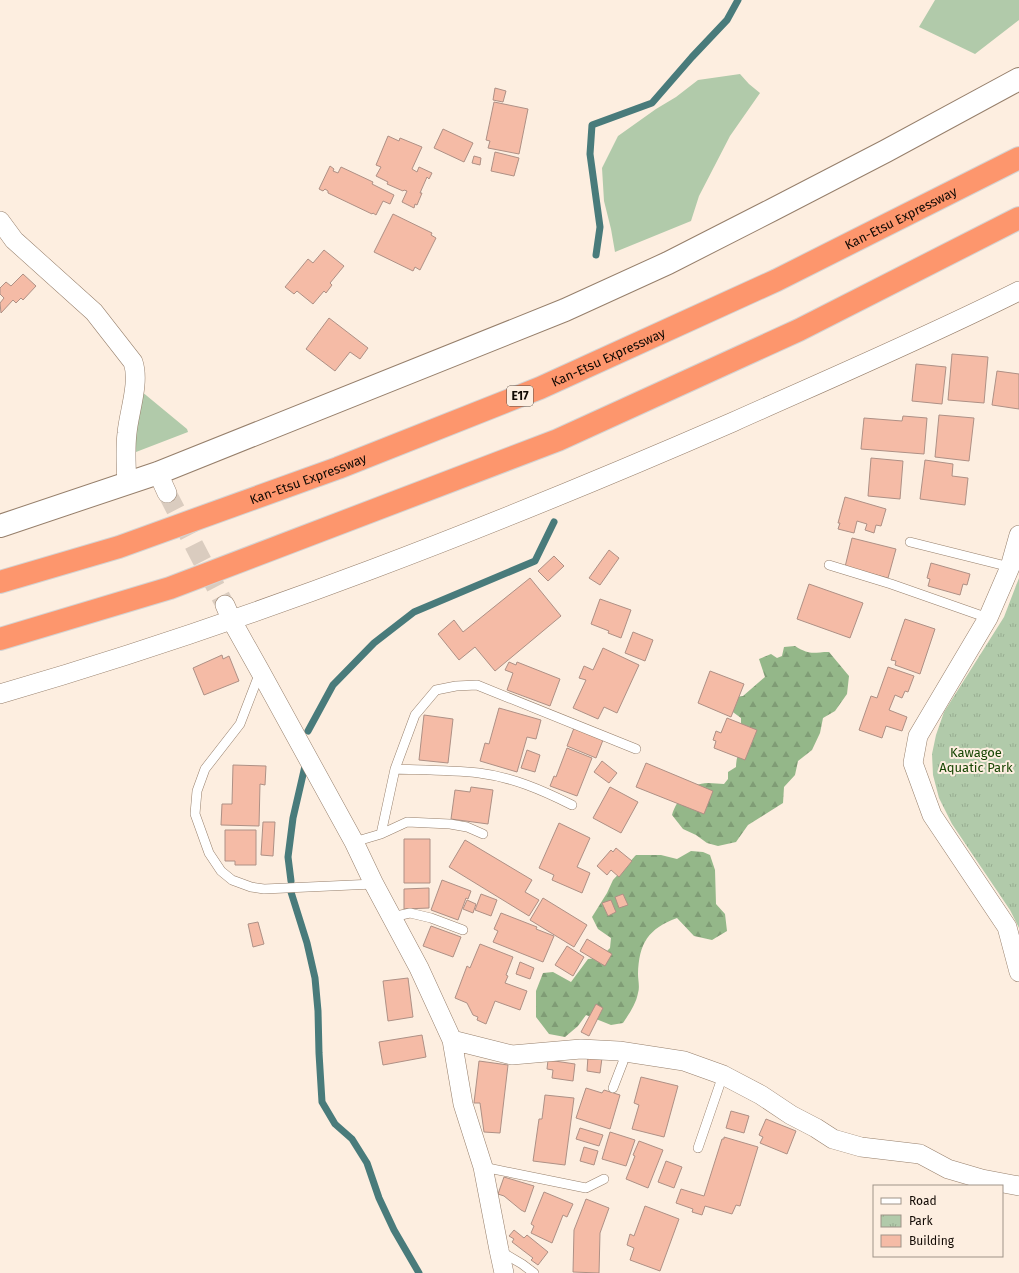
<svg xmlns="http://www.w3.org/2000/svg" width="1019" height="1273" font-family="'Fira Sans',sans-serif">
	<defs>
		<pattern id="forest-firs" width="22" height="20" patternUnits="userSpaceOnUse"><rect width="22" height="20" fill="#94b789"/><path d="M5 1l3.5 6h-7zM16 11l3.5 6h-7z" fill="#7f9c75"/></pattern>
		<pattern id="park-tufts" width="24" height="20" patternUnits="userSpaceOnUse"><rect width="24" height="20" fill="#b1caaa"/><path d="M3 7l-1-3M5 7V3M7 7l1-3M15 17l-1-3M17 17v-4M19 17l1-3" fill="none" stroke="#97ac91"/></pattern>
	</defs>
	<rect width="100%" height="100%" fill="#fdeee0"/>
	<path fill="#b1caaa" d="M935,0h84v20l-44,34 -56,-27z
		M740,74l9,10 11,9 -30,43 -31,60 -8,25 -76,31 -4,-23 -7,-28 -2,-33 16,-32 38,-27 20,-12 22,-17z
		M141,391l46,38 1,3 -52,20 -3,-1z"/>
	<path fill="url(#forest-firs)" d="M795,646c16,10 18,6 34,6l20,24 -2,18 -12,17 -12,7 -3,15 -8,17 -14,11 -3,14 -11,12 -1,16 -35,22 -12,17 -18,4 -11,-3 -11,-8 -13,-6 -11,-14c5,-16 18,-32 36,-32 6,0 11,1 16,1l4,-5v-7l8,-5c0,-7 2,-13 4,-19 1,-10 1,-21 1,-30l-15,-11 5,-9 12,-2 22,-19 -6,-18 12,-5 6,4 5,-2 2,-9z
		M691,851l12,1 7,3 5,15 1,34 9,10 2,17 -15,9 -18,-4 -17,-18c-29,11 -38,25 -39,56 0,6 2,13 0,19 -2,11 -9,21 -15,30l-12,2 -25,-10 -8,11 -13,11 -16,-3 -13,-17v-26l7,-18 10,-1 18,10 17,-23 12,-1 10,-10 1,-10 -13,-9 -6,-12 15,-24 6,-13 23,-25h25l16,4z"/>
	<path fill="url(#park-tufts)" d="M1019,578v350l-9,-18 -58,-86 -13,-26 -6,-23 -1,-21 4,-19 8,-23 60,-95z"/>
	<g fill="none" stroke-linecap="round" stroke-linejoin="round">
		<path stroke="#497b7b" stroke-width="7" d="M596,255l4,-28 -10,-73 2,-29 60,-22 40,-46 35,-37 11,-20
			M308,731l25,-46 41,-42 40,-31 121,-51 19,-39
			M291,881l-3,-24 5,-39 12,-52
			M291,892l16,51 8,35 3,33 1,42 3,49 13,22 17,15 15,24 12,35 15,32 25,43"/>
	</g>
	<path fill="#f5bba6" stroke="#ae9085" d="M495,88l11,3 -3,11 -10,-2z
		M494,102l34,7 -9,45 -31,-6 2,-7 -4,-1z
		M443,129l30,14 -9,19 -30,-14z
		M388,136l11,5 1,-3 22,9 -10,22 5,3 2,-5 13,6 -3,6 -2,-2 -7,16h2l-5,12 -2,-1 -1,4 -12,-6 5,-11 -3,-1 -1,1 -16,-7 1,-2 -12,-6 5,-9 -5,-2z
		M495,152l24,6 -5,18 -23,-5z
		M474,156l7,2 -1,7 -8,-2z
		M330,166l4,3 -1,2 5,2 3,-6 32,15 -1,2 22,11 -4,9 -7,-3 -7,14 -3,-2 -1,1 -44,-21v-2l-3,-2 -2,2 -4,-2z
		M393,214l39,19 -1,2 5,3 -16,32 -5,-3 -2,4 -39,-19z
		M324,250l20,16 -14,17 2,2 -6,8 -2,-2 -11,13 -16,-13 -3,3 -9,-7 23,-28 5,4z
		M23,274l13,12 -13,14 -2,-2 -5,5 -3,-3 -12,13 -1,-10 4,-5 -4,-4v-6l6,-6 5,4z
		M329,318l39,30 -8,11 -10,-7 -15,19 -29,-22z
		M952,354l36,3 -4,46 -36,-3z
		M916,364l30,3 -4,37 -30,-3z
		M997,371l22,3v35l-27,-4z
		M939,415l35,3 -5,43 -34,-4z
		M903,416l24,2 -3,36 -63,-5 3,-31 38,3z
		M871,458l32,3 -3,38 -32,-3z
		M925,460l28,4 -1,12 16,2 -3,27 -45,-6z
		M845,497l41,12 -5,17 -5,-1 -2,8 -9,-3 2,-6 -10,-3 -3,12 -16,-4 2,-6h-2z
		M852,538l44,11 -8,29 -43,-11z
		M609,550l10,8 -19,27 -11,-7z
		M554,556l10,10 -16,15 -10,-10z
		M931,563l39,11 -3,11 -4,-1 -3,11 -32,-9 2,-7 -3,-1z
		M530,578l31,38 -66,55 -20,-24 -16,13 -21,-26 16,-14 9,12z
		M809,584l54,19 -13,35 -53,-19z
		M600,599l31,11 -10,28 -13,-5 1,-2 -18,-7z
		M905,619l30,10 -15,45 -25,-9 1,-4 -5,-1z
		M633,632l20,8 -8,21 -20,-8z
		M603,648l36,17 -22,48 -13,-6 -6,12 -25,-11 13,-28 -7,-2 5,-12 9,4z
		M222,655l1,4 6,-3 10,25 -35,14 -11,-27z
		M509,662l7,3 1,-3 43,17 -10,27 -43,-16 6,-17 -8,-3z
		M888,667l26,9 -6,16 -3,-1 -3,7 -7,-3 -6,15 18,7 -5,14 -16,-5 -4,12 -23,-8 12,-34 6,2z
		M710,671l34,13 -13,33 -33,-14z
		M499,708l42,12 -5,19 -9,-2 -10,35 -37,-11 5,-18 4,1z
		M424,715l29,4 -5,44 -29,-3z
		M727,718l30,12 -12,30 -31,-12 2,-7 -3,-1 3,-9 5,2z
		M574,728l29,12 -7,18 -29,-12z
		M567,748l25,10 -15,38 -27,-10 4,-10 2,1z
		M527,750l13,5 -5,17 -14,-4z
		M602,761l15,12 -8,10 -15,-11z
		M646,763l67,28 -9,23 -68,-27z
		M233,765l33,1 -1,19 -5,-1 -1,42 -38,-1 1,-21h10z
		M471,787l22,3 -5,34 -37,-5 4,-29 15,2z
		M610,787l28,15 -17,31 -28,-15z
		M263,822h12l-2,34 -12,-1z
		M559,823l31,15 -13,29 13,6 -8,20 -30,-13 2,-5 -15,-7z
		M225,830h31v35h-21v-4h-10z
		M404,839h26v44h-26z
		M465,840l67,40 -7,12 14,8 -10,16 -80,-49z
		M616,848l16,13 -13,16 -8,-7 -4,5 -10,-9 14,-16 2,2z
		M442,880l29,11 -3,8 -2,-1 -8,22 -27,-10z
		M429,888v20l-25,1v-20z
		M481,894l16,6 -6,16 -16,-6z
		M623,894l5,11 -9,3 -4,-11z
		M543,898l44,27 -13,22 -44,-27z
		M467,900l9,4 -3,9 -10,-4z
		M611,900l5,12 -8,4 -6,-13z
		M501,913l36,14 -1,2 18,7 -11,26 -50,-20 5,-11 -4,-2z
		M258,922l6,22 -11,3 -5,-23z
		M431,926l30,11 -8,20 -30,-11z
		M587,939l25,15 -7,12 -25,-15z
		M480,944l33,13 -7,18 2,1 -3,7 22,8 -7,19 -25,-9 -9,23 -9,-4 1,-3 -5,-2 -6,-12 -12,-5 12,-32 3,2z
		M567,946l17,11 -11,19 -18,-11z
		M520,962l14,6 -4,11 -14,-5z
		M408,978l5,39 -25,4 -5,-40z
		M596,1004l7,4 -14,28 -8,-4z
		M422,1035l4,22 -43,8 -4,-23z
		M588,1056l14,2 -2,15 -13,-2z
		M548,1060l27,4 -2,17 -21,-3 1,-8 -6,-1z
		M479,1061l29,4 -8,68 -16,-1 -4,-29h-6z
		M641,1077l37,9 -14,51 -32,-8 7,-24 -5,-2z
		M586,1088l16,5 2,-3 16,5 -10,34 -34,-11z
		M545,1095l29,3 -9,67 -32,-4 6,-42h3z
		M731,1111l18,5 -5,17 -18,-5z
		M766,1119l30,12 -9,23 -27,-11 3,-6 -4,-2z
		M580,1128l23,7 -4,11 -23,-7z
		M610,1132l25,8 -9,26 -24,-7z
		M724,1137l34,10 -18,59 -4,-1 -4,9 -27,-8 -3,9 -10,-3 1,-3 -17,-6 5,-14 23,7 18,-57h2z
		M639,1141l24,9 -15,38 -22,-9 9,-23 -2,-1z
		M584,1147l14,4 -4,14 -14,-4z
		M666,1161l16,6 -8,21 -16,-6z
		M504,1177l30,9 -9,26 -4,-2 -17,-14 -6,-2z
		M544,1192l29,12 -6,13 -4,-2 -11,28 -21,-10 3,-7 -3,-2z
		M586,1199l23,9 -9,25 -1,40 -26,-1 1,-42z
		M645,1206l34,13 -19,52 -30,-11 4,-12 -7,-3 3,-11 4,2z
		M514,1230l10,8 3,-3 21,17 -10,13 -7,-5 2,-2 -21,-16 2,-3 -5,-3z"/>
	<g fill="none" stroke-linecap="round" stroke-linejoin="round">
		<path stroke="#daccbf" stroke-width="19" stroke-dasharray="19 10" stroke-linecap="butt" d="M167,493l58,112"/>
		<g stroke="#967f6b" stroke-width="10">
			<path id="service" d="M910,542l100,25
				M829,565l62,19 97,34
				M260,672l-20,52 -35,45 -8,22 -2,23 14,39 12,18 11,9 19,7 13,2 110,-5
				M395,769c28,1 56,1 84,4 33,4 63,17 93,32
				M381,834l26,-12 43,2 17,3 16,7
				M354,842l27,-8 14,-65 20,-54 21,-25 20,-4 21,-1 159,64
				M392,917l18,-4 21,5 32,12
				M613,1088l10,-26 1,-10
				M698,1148l25,-73
				M483,1167l103,21 18,-9
				M500,1251l22,13 12,9"/>
		</g>
		<g stroke="#967f6b" stroke-width="20">
			<path id="minor" d="M0,221l14,19 80,72 39,50c7,20 -4,50 -6,71 -2,17 -1,33 0,50
				M158,473l9,20
				M1019,535l-9,32 -22,51 -70,118 -5,27 19,52 75,112 12,45
				M225,605l7,16 28,50 94,171 20,42 45,84 33,72 11,64 20,63 16,83 5,23
				M0,694c251,-73 494,-168 733,-272 96,-43 192,-84 286,-131
				M452,1040l60,15 69,-6 38,2 65,10 39,14 38,20 30,20 25,13 17,11 28,8 59,7 28,15 34,10 37,7"/>
		</g>
		<g stroke="#967f6b" stroke-width="24">
			<path id="tertiary" d="M0,526l158,-53 407,-163 103,-47 104,-53 114,-59 133,-72"/>
		</g>
		<g stroke="#d4d3d2" stroke-width="24">
			<g id="motorway">
				<path id="s1" d="M0,582l119,-35 219,-79 202,-80 237,-108 242,-122"/>
				<path d="M0,639l170,-51 388,-148 241,-110 220,-112"/>
			</g>
		</g>
		<use href="#service" stroke="#fff" stroke-width="9"/>
		<use href="#minor" stroke="#fff" stroke-width="19"/>
		<use href="#tertiary" stroke="#fff" stroke-width="22"/>
		<use href="#motorway" stroke="#fd966d" stroke-width="22"/>
	</g>
	<g text-anchor="middle" dominant-baseline="central" stroke-width="4" stroke-linejoin="round" paint-order="stroke">
		<rect fill="#fdeee0" stroke="#584e46" stroke-width="1" x="507" y="386" width="26" height="20" rx="3"/>
		<g font-size="12" font-weight="bold" fill="#120a04">
			<text x="520" y="396">E17</text>
		</g>
		<g font-size="13" fill="#120a04" stroke="#fdeee0">
			<text stroke="none"><textPath href="#s1" startOffset="973">Kan-Etsu Expressway</textPath></text>
			<text stroke="none"><textPath href="#s1" startOffset="649">Kan-Etsu Expressway</textPath></text>
			<text stroke="none"><textPath href="#s1" startOffset="325">Kan-Etsu Expressway</textPath></text>
		</g>
		<g font-size="13" fill="#184604" stroke="#fdeee0">
			<text x="976" y="752">Kawagoe<tspan x="976" dy="15">Aquatic Park</tspan></text>
		</g>
	</g>
	<rect x="873" y="1185" width="130" height="72" fill="#fdeee0" stroke="#9f9388"/>
	<rect x="881" y="1198" width="20" height="6" fill="#ffffff" stroke="#9f9388"/>
	<text x="909" y="1205" font-size="12" fill="#120a04">Road</text>
	<rect x="881" y="1215" width="20" height="12" fill="url(#park-tufts)" stroke="#9f9388"/>
	<text x="909" y="1225" font-size="12" fill="#120a04">Park</text>
	<rect x="881" y="1235" width="20" height="12" fill="#f5bba6" stroke="#9f9388"/>
	<text x="909" y="1245" font-size="12" fill="#120a04">Building</text>
</svg>
